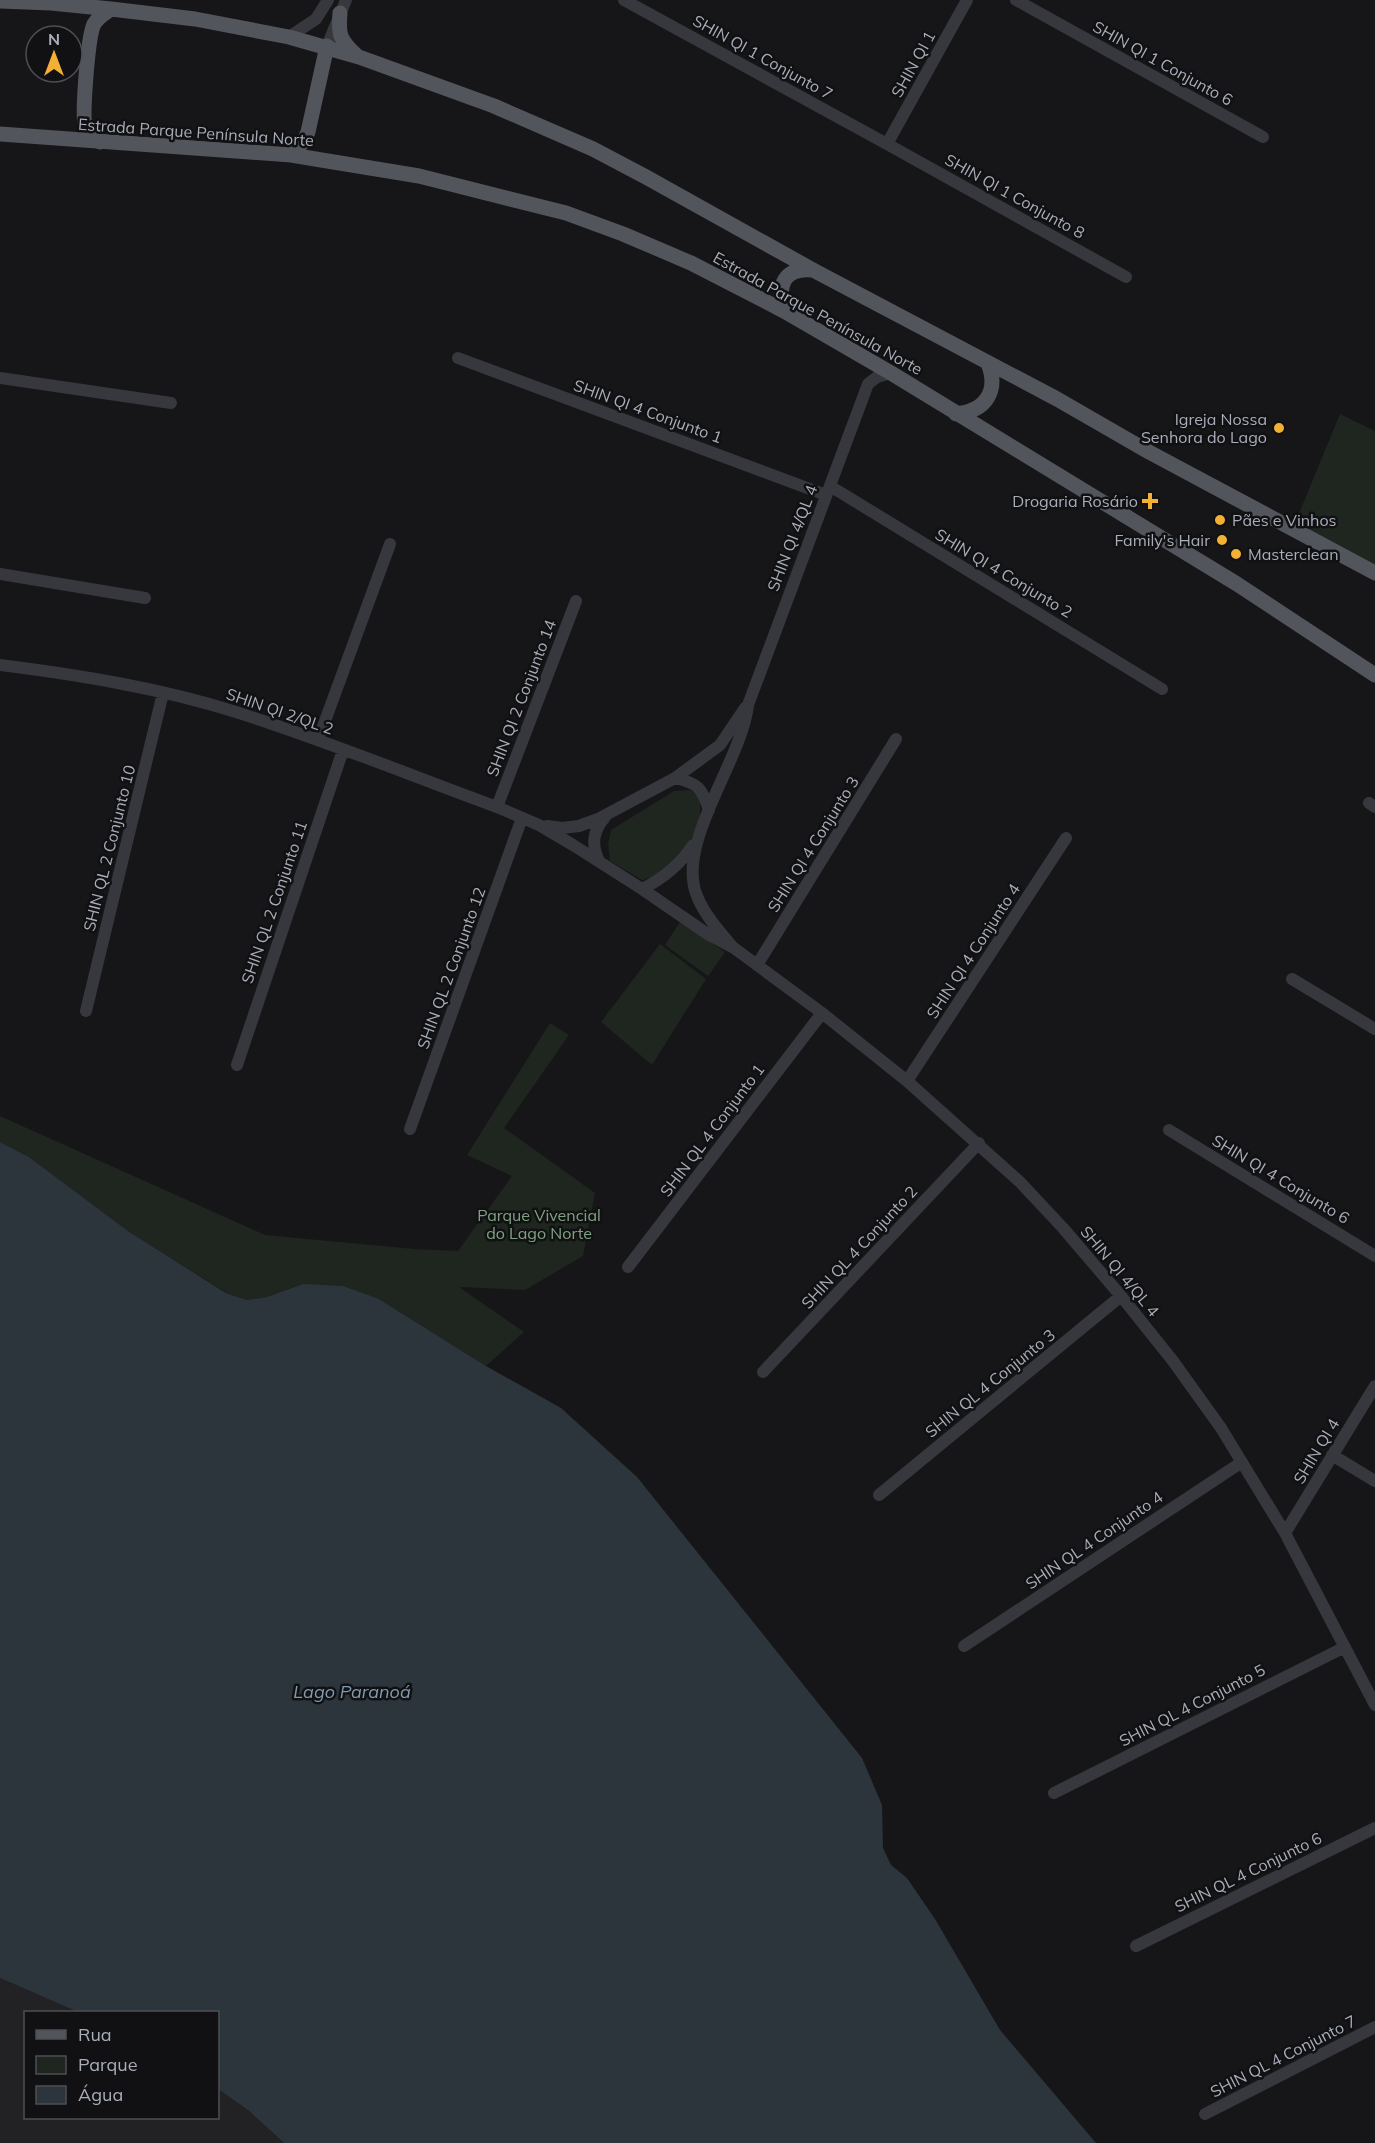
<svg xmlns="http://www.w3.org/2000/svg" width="1375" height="2143" font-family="Mulish,sans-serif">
	<rect width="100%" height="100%" fill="#161618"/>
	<path fill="#222225" d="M0,1978l78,34h-52v106h192v-29l30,21 36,33h-284z"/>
	<path fill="#1e261f" d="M1340,414l35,17v134l-80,-42z
		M691,790l9,8v19l-10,25 -29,32 -19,6 -32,-19 -2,-17 3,-14 63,-39z
		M680,922l45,30 -17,24 -43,-31z
		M660,944l46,35 -54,86 -51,-43z
		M550,1023l19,12 -65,93 91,65 -12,63 -58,34 -66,-3 65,45 -38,34 -107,-67 -76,-15 -36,13 -20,3 -20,-7 -99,-62 -99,-74 -29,-15v-26l265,119 149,14 44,2 54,-75 -45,-21z"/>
	<path fill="#2c353c" d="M0,1142l29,15 99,74 98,62 21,7 20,-3 36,-13 40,2 36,13 107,67 75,42 76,69 225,281 20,47 1,43 8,17 16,13 28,41 65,111 96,113h-812l-36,-33 -30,-21v-77h-140l-78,-34z"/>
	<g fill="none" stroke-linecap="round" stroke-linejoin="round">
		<path stroke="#37383d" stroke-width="12" d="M624,0l263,144 239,133
			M1016,0l247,137
			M289,37l27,-18 12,-19
			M327,46l19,-46
			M887,144l80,-144
			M458,358l368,137
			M0,378l171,25
			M830,486l332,203
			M0,574l145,24
			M0,665c79,10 160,23 236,47 88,28 174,63 261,95l42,18 34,20 69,44 67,46 25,13 88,65 85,68 113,101 43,46 58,68 52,65 48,67 64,105 90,172
			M318,740l72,-196
			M675,778c23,5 27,10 34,32
			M1369,803l6,4
			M497,807l79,-206
			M547,826l15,2 17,-2 19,-7 77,-41 45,-33 25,-37
			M599,861c-8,-17 -6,-30 6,-44
			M642,889c22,-11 38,-24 51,-44
			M731,945c-12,-14 -27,-31 -34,-49 -22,-53 45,-135 51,-191l120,-321 9,-7 14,-4
			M757,965l139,-226
			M1292,979l83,50
			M86,1011l77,-318
			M237,1065l106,-315
			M907,1081l159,-243
			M410,1129l112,-311
			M1169,1130l206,126
			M628,1267l194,-254
			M763,1372l216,-229
			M1332,1455l43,26
			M879,1495l242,-199
			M1285,1533l90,-147
			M964,1646l278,-184
			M1054,1793l291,-146
			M1136,1946l239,-118
			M1205,2114l170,-87"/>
		<path stroke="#53555c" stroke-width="15" d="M0,1l51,2 60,6 84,10 94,18 70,20 135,49 99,43 53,28 167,93 244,129 92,53 226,121
			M340,13c-2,22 0,27 16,42
			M0,134l291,21 128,21 147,37 57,21 68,29 93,48 107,62 346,211 138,91
			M100,142c-5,-3 -11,-5 -14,-11 -5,-12 2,-95 8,-107 4,-7 11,-11 17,-15
			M291,155l13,-14 4,-9 19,-86
			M784,311c-7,-25 -1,-44 29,-41
			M956,414c30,-3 43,-23 32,-51"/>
	</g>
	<g fill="#f2b134" stroke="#111113" stroke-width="2">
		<circle cx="1279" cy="428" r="6"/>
		<path d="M1147 492h6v6h6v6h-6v6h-6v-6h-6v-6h6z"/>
		<circle cx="1220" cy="520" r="6"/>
		<circle cx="1222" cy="540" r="6"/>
		<circle cx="1236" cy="554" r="6"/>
	</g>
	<g text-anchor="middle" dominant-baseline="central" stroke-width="5" stroke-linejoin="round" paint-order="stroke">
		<g font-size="16" fill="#a8adb8" stroke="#111113">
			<text transform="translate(763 57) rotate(29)">SHIN QI 1 Conjunto 7</text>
			<text transform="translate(1163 63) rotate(29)">SHIN QI 1 Conjunto 6</text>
			<text transform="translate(913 64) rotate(-61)">SHIN QI 1</text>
			<text transform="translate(196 132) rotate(4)">Estrada Parque Península Norte</text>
			<text transform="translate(1015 196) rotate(29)">SHIN QI 1 Conjunto 8</text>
			<text transform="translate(818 313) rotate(29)">Estrada Parque Península Norte</text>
			<text transform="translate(648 411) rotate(20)">SHIN QI 4 Conjunto 1</text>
			<text transform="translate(792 538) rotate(-69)">SHIN QI 4/QL 4</text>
			<text transform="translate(1004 573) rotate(31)">SHIN QI 4 Conjunto 2</text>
			<text transform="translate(521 698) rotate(-69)">SHIN QI 2 Conjunto 14</text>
			<text transform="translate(280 711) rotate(19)">SHIN QI 2/QL 2</text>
			<text transform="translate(813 844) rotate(-58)">SHIN QI 4 Conjunto 3</text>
			<text transform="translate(109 848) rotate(-76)">SHIN QL 2 Conjunto 10</text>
			<text transform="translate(274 902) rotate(-71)">SHIN QL 2 Conjunto 11</text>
			<text transform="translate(973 951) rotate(-57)">SHIN QI 4 Conjunto 4</text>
			<text transform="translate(451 968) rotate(-70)">SHIN QL 2 Conjunto 12</text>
			<text transform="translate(712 1130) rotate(-53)">SHIN QL 4 Conjunto 1</text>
			<text transform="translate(1281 1179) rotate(31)">SHIN QI 4 Conjunto 6</text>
			<text transform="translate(859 1247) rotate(-47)">SHIN QL 4 Conjunto 2</text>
			<text transform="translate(1120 1271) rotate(50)">SHIN QI 4/QL 4</text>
			<text transform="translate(990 1383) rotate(-39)">SHIN QL 4 Conjunto 3</text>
			<text transform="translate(1316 1451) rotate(-59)">SHIN QI 4</text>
			<text transform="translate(1094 1540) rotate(-34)">SHIN QL 4 Conjunto 4</text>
			<text transform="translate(1192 1705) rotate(-27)">SHIN QL 4 Conjunto 5</text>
			<text transform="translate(1248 1872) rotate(-26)">SHIN QL 4 Conjunto 6</text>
			<text transform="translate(1283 2056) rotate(-27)">SHIN QL 4 Conjunto 7</text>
		</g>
		<g font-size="16" fill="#a8adb8" stroke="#111113" text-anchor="end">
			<text x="1267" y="419">Igreja Nossa<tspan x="1267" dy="18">Senhora do Lago</tspan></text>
			<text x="1138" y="501">Drogaria Rosário</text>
			<text x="1232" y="520" text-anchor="start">Pães e Vinhos</text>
			<text x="1210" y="540">Family's Hair</text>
			<text x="1248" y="554" text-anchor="start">Masterclean</text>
		</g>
		<g font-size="16" fill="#7fa381" stroke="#111113">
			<text x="539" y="1215">Parque Vivencial<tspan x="539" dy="18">do Lago Norte</tspan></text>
		</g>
		<g font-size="18" font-style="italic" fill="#7f9bb3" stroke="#111113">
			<text x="352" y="1691">Lago Paranoá</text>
		</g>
	</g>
	<rect x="24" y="2011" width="195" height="108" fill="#111113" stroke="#4d4f55" stroke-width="1.5"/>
	<rect x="36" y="2030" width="30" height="9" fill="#53555c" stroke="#4d4f55" stroke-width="1.5"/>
	<text x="78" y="2041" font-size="18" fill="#a8adb8">Rua</text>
	<rect x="36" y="2056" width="30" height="18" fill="#1e261f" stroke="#4d4f55" stroke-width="1.5"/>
	<text x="78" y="2071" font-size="18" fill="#a8adb8">Parque</text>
	<rect x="36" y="2086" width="30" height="18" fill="#2c353c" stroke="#4d4f55" stroke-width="1.5"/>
	<text x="78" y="2101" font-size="18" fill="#a8adb8">Água</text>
	<g transform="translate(54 54)"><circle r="28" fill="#111113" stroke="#4d4f55" stroke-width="1.5"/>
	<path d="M0-4.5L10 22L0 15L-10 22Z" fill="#f2b134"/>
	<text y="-9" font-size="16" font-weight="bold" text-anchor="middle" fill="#a8adb8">N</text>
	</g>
</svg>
